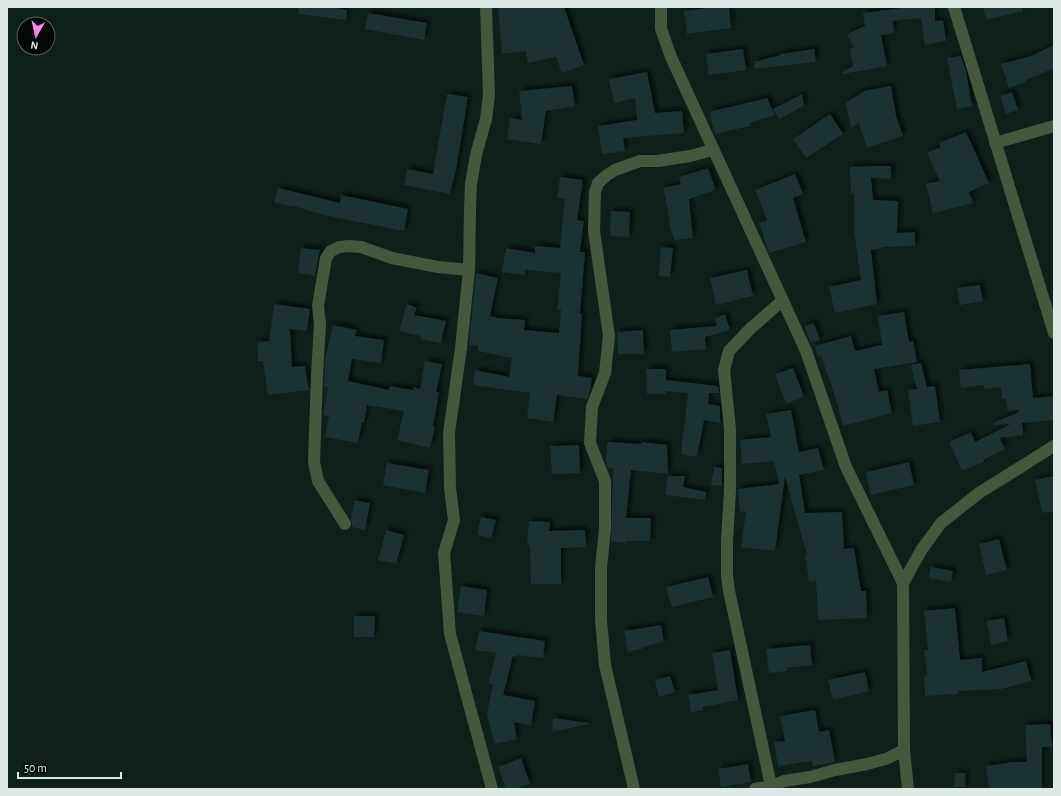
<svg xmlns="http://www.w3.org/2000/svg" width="1061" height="796" font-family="'Alegreya Sans',sans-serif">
	<defs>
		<filter id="shadow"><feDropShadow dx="3.5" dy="-3.5" stdDeviation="2" flood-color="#0009"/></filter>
	</defs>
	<rect width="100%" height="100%" fill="#0f201a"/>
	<path fill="#1c3032" filter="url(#shadow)" d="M299,7h31l17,3 -1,10 -48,-6z
		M498,7h66l20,58 -22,8 -6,-16 -28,6 -2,-12 -24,3z
		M715,7h14l2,21 -44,6 -3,-23z
		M910,7h25v14l8,-1 3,21 -21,4 -4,-27 -28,3 1,12 -13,2 6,31 -44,8 -1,-2 11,-6 -3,-18h4l-7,-14 18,-8 -2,-13z
		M983,7h39l1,4 -37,9z
		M368,13l59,10 -3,17 -59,-11z
		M1054,45v23l-28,12 1,2 -18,6 -8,-24 30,-8z
		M743,49l3,21 -37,5 -3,-21z
		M814,49l2,13 -61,7 -1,-7 27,-7 -1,-1z
		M961,56l5,15 6,35 -15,3 -10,-51z
		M647,72l8,41 27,-2 2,22 -61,5 2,13 -23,3 -4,-28 39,-6 -2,-22 -21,5 -5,-24z
		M572,86l3,20 -29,5 -5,33 -34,-5 3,-21 12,2 -3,-29z
		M891,86l5,30 7,20 -36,12 -8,-25 -8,5 -5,-25 18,-12z
		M1012,92l6,18 -12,4 -6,-18z
		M447,94l21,3 -12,73 -6,24 -46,-9 3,-16 26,5z
		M802,94l2,12 -25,13 -6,-10z
		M767,98l8,17 -25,8v3l-35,8 -6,-22z
		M830,114l13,20 -37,24 -13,-19z
		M966,132l23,51 -20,9 4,11 -40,10 -7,-29 14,-3 -13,-28 14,-6 -2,-4z
		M873,166h18v13l-20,-1 2,22 25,1 -1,32 18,-1v14l-33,1v1l-11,2 6,54 -42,9 -6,-26 32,-7 -7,-49v-38h-3l-1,-26z
		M708,168l8,22 -27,9 4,39 -18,2 -5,-12 -2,-18 -5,-22 18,-4 -2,-7z
		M795,174l8,20 -10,4 13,44 -37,11 -10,-30 8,-3 -12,-30z
		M560,177l23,3 -6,40 7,1 -4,31h5l-5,61 2,1 -4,62 14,2 -2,13 -3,8 -30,-4 -4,27 -26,-4 3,-25 -57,-8 2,-15 34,7 3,-19 -34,-7v-5l-9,-1 7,-72 22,5 -8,38 6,1v1l29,2 -1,10 35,3 2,-23 -4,-1 4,-36 -36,-3v5l-23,-3 4,-24 29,5v-7l25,2 5,-49 -8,-1z
		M278,188l62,15 1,-8 67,14 -4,22 -76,-15 -38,-11v1l-16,-4z
		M611,211l19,1 -1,25 -19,-1z
		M661,247l12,1 -3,29 -11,-1z
		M301,248l19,2 -5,26 -17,-3z
		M747,270l6,26 -37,9 -6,-27z
		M980,285l3,16 -23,4 -3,-17z
		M274,304l36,5 -3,22 -17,-2 2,38 13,-1 4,24 -41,5 -5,-34h-5l-1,-19 12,-1z
		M407,304l10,4 -3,7 32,6 -5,22 -21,-4 1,-3 -22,-5z
		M904,312l5,30 4,-1 4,21 -43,7 5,23 8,-2 5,23 -49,13 -8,-30 -14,-40 -3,1 -3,-11 36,-10 4,15 27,-6 -4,-29z
		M725,314l5,16 -25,7 1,12 -34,3 -2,-22 47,-4 -2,-8z
		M814,323l6,17 -9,3 -7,-17z
		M333,325l24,5 -2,6 29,4 -3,23 -29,-4 -4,22 41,9 1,-4 23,4v-3l7,2 5,-28 17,3 -6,28h3l-6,35h2l-5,21 -33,-8 7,-29 -37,-6 -3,18 -2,-1 -4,21 -33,-6 4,-21 -6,-1 5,-28h-4l1,-28z
		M643,330l1,24h-26l-1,-22z
		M921,363l6,24 8,-1 5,36 -27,4 -5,-36 9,-1 -6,-24z
		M1030,364l3,34 21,-2v24l-32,3 1,12 -23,3 5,11 -22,11 1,2 -22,9 -13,-29 22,-10 4,10 34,-17v-1l-15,1 -1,-2 26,-11 -1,-2 -10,1 -2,-12h-4l-1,-12 -17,2v-4l-23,3 -2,-18z
		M793,368l11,29 -18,7 -11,-30z
		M646,369h20v11l52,6 1,7h-10l-1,11 12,2v17l-16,-3 -7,37 -16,-3 7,-61 -22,-2v3h-19z
		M791,410l8,42 19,-4 6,22 -25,5 6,38 37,-1 2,37 10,-1 7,43h5l1,27 -49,2 -2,-39 -7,1 -4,-27h2l-22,-79 -10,75 -34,-4 5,-36 -6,1 -2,-23 41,-5 -5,-23 -32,3 -2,-24 31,-3 -5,-23z
		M607,442l34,2 1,-2 25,3 1,29 -37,-4 -5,48h25l-1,23h-24l-1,2 -14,-2 2,-73h-5l-2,-6z
		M579,445l1,28 -28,1 -2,-28z
		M909,462l5,23 -43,10 -5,-23z
		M387,463l42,7 -4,23 -42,-8z
		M714,467l8,1v18l-11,-1z
		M668,476h17l-2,11 23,5 -1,8 -40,-5z
		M1054,476v35l-12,2 -7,-33z
		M354,500l16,3 -5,27 -13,-3v-4l-1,-4z
		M481,517l15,3 -5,18 -14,-3z
		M529,521l21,1 -1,9 36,-1 1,17 -25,1v36h-30l-1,-39h-3z
		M386,530l18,5 -8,29 -18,-4z
		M999,539l8,31 -21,5 -7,-31z
		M931,567l22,4 -2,11 -22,-4z
		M708,577l5,20 -41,10 -6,-20z
		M461,586l26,4 -3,26 -27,-4z
		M955,608l5,52 22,-2v14l44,-11 5,20 -30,8 -43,2v3l-33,2 -1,-21h3l-3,-25h4l-4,-39z
		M354,616h21l-1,21h-20z
		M1004,618l4,23 -17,4 -4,-24z
		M661,625l3,17 -22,5v2l-14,3 -4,-21z
		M479,631l66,10 -2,17 -25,-3 -1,2 -4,-1 -10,39 32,6 -4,24 -17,-3 3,17 -23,5 -7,-30 6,-30 -4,-1 7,-30 -21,-3z
		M810,645l2,20 -25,3v3l-18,2 -3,-24z
		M730,650l8,50 -35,7v3l-12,2 -3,-17 30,-5 -6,-37z
		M865,672l4,19 -36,9 -5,-20z
		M670,676l5,16 -16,5 -4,-17z
		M815,710l4,22 10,-2 6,32 -22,4 -1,-5 -34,5 -4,-24 11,-1 -5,-25z
		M553,718l36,5v1l-37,8z
		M1050,724l2,23h-10v42h-53l-3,-23 28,-4h13l-2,-37z
		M521,758l9,26 -15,5h-9l-8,-22z
		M748,764l3,18 -30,5 -3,-18z
		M955,773h11l-1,14h-11z"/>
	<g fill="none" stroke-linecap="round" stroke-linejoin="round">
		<path stroke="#45583f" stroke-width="12" d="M486,7l3,88 -3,24 -10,36 -5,29 -1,26 -1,60 -8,78 -12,85 1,55 4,32 -10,33 6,81 42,155
			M661,7v22l10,28 135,294 40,116 57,116
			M954,7l100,326
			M995,143l59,-17
			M345,524l-27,-43 -4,-19 3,-87 3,-51 -2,-18 8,-48 5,-7 8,-4 10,-1 12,1 31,11 46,9 31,3
			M771,786l-42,-195 -2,-16v-35l3,-49v-62l-6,-59 5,-19 22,-23 31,-27
			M634,789l-29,-124 -4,-45v-52l4,-39v-48l-15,-38 2,-36 13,-34 4,-37 -15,-105 1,-39 3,-9 9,-8 8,-5 25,-9h18l32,-5 23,-6
			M755,789l16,-3 13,-5 26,-4 25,-7 32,-6 19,-5 18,-9
			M908,789l-4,-39 -1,-167 19,-34 19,-26 38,-30 75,-47"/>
	</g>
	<rect width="1061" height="796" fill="none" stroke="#dee9e5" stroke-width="16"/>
	<g transform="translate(36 36) rotate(189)"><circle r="19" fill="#030806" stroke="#5b625f"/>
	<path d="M0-3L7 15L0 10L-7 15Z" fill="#f888e9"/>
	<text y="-6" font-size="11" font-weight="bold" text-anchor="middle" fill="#dee9e5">N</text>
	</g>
	<path d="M18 772v6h103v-6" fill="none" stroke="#dee9e5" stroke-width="2"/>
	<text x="24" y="772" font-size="12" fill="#dee9e5" stroke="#030806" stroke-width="3" paint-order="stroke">50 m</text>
</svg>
